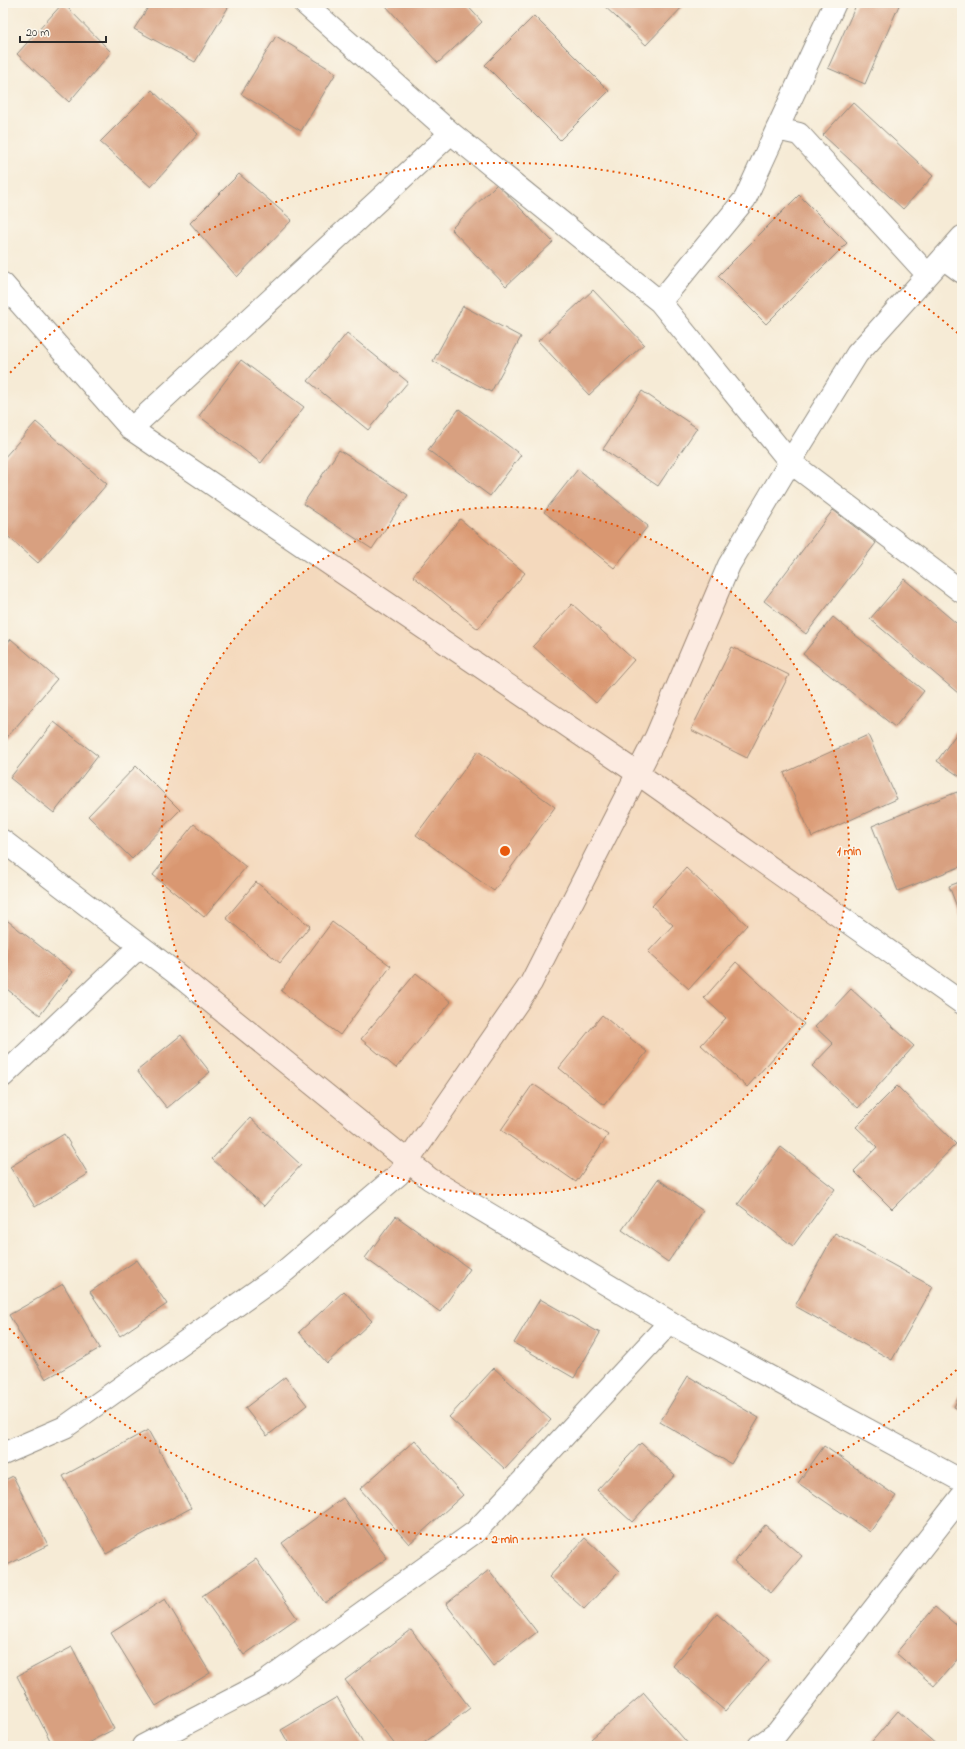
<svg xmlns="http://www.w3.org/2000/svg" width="965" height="1749" font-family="'Indie Flower',sans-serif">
	<rect width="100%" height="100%" fill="#fbf7ec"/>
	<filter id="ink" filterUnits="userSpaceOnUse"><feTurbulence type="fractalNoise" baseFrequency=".025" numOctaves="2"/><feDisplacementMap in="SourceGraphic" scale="8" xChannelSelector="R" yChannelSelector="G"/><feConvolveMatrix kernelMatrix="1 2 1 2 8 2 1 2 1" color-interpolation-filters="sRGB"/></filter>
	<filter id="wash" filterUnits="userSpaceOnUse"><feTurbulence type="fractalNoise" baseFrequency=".012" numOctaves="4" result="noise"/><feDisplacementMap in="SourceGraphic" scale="16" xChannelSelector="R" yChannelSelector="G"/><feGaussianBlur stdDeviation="0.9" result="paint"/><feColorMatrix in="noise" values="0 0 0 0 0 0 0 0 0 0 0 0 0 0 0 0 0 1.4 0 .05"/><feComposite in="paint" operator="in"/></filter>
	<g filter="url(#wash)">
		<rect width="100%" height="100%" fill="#f6ebd6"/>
		<g id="blocks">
			<path fill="#d8a080" d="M63,3l48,49 -42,50 -52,-48z
				M151,3h73l5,3 -34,56 -61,-33z
				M389,3h76l17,19 -44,41 -52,-57z
				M601,3h85l-40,42z
				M857,3h43l-35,81 -37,-16z
				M534,16l75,75 -49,49 -75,-75z
				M276,36l60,37 -35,58 -60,-37z
				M152,90l46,44 -47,53 -51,-45z
				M853,102l80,74 -30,33 -80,-74z
				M239,174l53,46 -55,57 -47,-54z
				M497,184l56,58 -47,44 -55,-57z
				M799,195l48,48 -81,81 -48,-48z
				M593,290l51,54 -55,51 -51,-54z
				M463,306l58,31 -30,55 -58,-31z
				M347,333l61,49 -40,48 -60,-49z
				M241,360l63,47 -43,56 -62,-47z
				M642,391l55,37 -39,58 -55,-37z
				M459,409l62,46 -31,41 -62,-46z
				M36,422l71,62 -69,79 -35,-31v-73z
				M339,450l69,45 -36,54 -69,-45z
				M578,469l70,57 -34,42 -70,-56z
				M833,510l43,33 -70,91 -42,-33z
				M460,519l65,54 -47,56 -65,-53z
				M904,579l58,49v61l-4,4 -88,-74z
				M572,604l62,56 -38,43 -63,-57z
				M833,617l91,74 -29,36 -92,-73z
				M11,639l46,40 -54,63v-94z
				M732,647l57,28 -42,83 -56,-28z
				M54,722l44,34 -44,57 -44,-35z
				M962,726v52l-25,-17z
				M868,735l29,64 -85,38 -28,-64z
				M478,751l77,56 -61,84 -78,-56z
				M136,766l44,44 -48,49 -44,-43z
				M957,792l5,13v61l-64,25 -26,-65z
				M194,824l52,43 -42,50 -51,-42z
				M686,868l61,57 -58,64 -41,-37 25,-27 -21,-19z
				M962,881v39l-13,-34z
				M256,882l54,44 -30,37 -54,-45z
				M4,918l69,54 -33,43 -37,-29z
				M332,922l59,44 -51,69 -59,-44z
				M736,962l68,62 -57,63 -46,-42 25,-27 -22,-20z
				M416,973l35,29 -55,66 -35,-29z
				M851,989l63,57 -56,62 -46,-42 21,-22 -18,-17z
				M602,1015l45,37 -43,53 -45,-37z
				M181,1035l29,37 -43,36 -30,-37z
				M533,1084l75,51 -32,47 -75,-52z
				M897,1086l59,58 -64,65 -38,-38 23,-24 -21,-20z
				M250,1118l51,47 -37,41 -52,-47z
				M64,1134l24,40 -53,33 -25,-40z
				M781,1147l54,42 -42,57 -55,-42z
				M658,1179l45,32 -35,51 -46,-32z
				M396,1216l74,53 -30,43 -75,-54z
				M835,1233l98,54 -41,73 -97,-54z
				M137,1260l30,44 -47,32 -30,-44z
				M63,1284l37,64 -54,31 -37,-64z
				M344,1291l28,30 -45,42 -28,-31z
				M540,1299l60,34 -26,45 -60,-35z
				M494,1368l57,52 -46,49 -56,-52z
				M688,1376l71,42 -28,46 -71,-42z
				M285,1377l22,28 -40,31 -22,-28z
				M962,1390v21l-8,-4z
				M148,1430l43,78 -85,46 -43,-78z
				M415,1440l48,55 -54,49 -49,-55z
				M641,1443l34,32 -43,47 -35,-32z
				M824,1446l72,50 -26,36 -72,-49z
				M13,1476l35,69 -45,22v-86z
				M343,1498l44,60 -62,45 -43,-60z
				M765,1525l37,31 -31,37 -37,-31z
				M585,1538l35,33 -36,38 -35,-32z
				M256,1559l41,59 -53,37 -42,-59z
				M489,1570l48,62 -44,34 -47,-62z
				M165,1599l45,74 -54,33 -45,-73z
				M935,1607l27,23v24l-28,32 -38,-33z
				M717,1614l52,46 -44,51 -52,-45z
				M411,1630l59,78 -50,38h-24l-51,-66z
				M72,1647l42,82 -32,17h-29l-36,-70z
				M644,1693l46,53h-93l-6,-7z
				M337,1697l28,49h-75l-9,-16z
				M898,1711l40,35h-70z
				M3,1733l5,12 -3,1h-2z"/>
		</g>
	</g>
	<g filter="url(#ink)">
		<use href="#blocks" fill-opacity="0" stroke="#908b80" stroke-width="1"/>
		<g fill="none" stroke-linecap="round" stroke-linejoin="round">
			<g stroke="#908b80" stroke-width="24">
				<path id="street" d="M304,3l147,130 209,169 130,160 172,130
					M777,129l22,5 129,141
					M943,258l19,14
					M3,284l128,145 506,344 325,230
					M660,302l85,-103 90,-196
					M131,429l320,-296
					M3,841l170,130 257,208 255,152 277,150
					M3,1076l137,-130
					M3,1454l62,-27 220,-156 114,-97 132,-191 125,-246 73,-172 61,-103 67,-108 105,-117
					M143,1746l121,-63 211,-151 195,-210
					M759,1746l18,-13 185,-237"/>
			</g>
			<use href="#street" stroke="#fff" stroke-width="22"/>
		</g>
	</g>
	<circle cx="505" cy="851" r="344" fill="#e8590c" fill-opacity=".12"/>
	<g fill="none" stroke="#e8590c" stroke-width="2" stroke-dasharray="2 4">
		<circle cx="505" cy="851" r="344"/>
		<path d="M961 1366A688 688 0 0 1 6 1325M6 377A688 688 0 0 1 961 336"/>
	</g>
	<circle cx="505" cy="851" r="6" fill="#e8590c" stroke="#fbf7ec" stroke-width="2"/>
	<g font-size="12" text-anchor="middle" font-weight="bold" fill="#e8590c" stroke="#fbf7ec" stroke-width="3" stroke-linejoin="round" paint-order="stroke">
		<text x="849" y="855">1 min</text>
		<text x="505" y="1543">2 min</text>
	</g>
	<rect width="965" height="1749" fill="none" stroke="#fbf7ec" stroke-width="16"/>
	<path d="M20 36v6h86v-6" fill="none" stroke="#2b2b2b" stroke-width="2"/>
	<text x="26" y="36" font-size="12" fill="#2b2b2b" stroke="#fbf7ec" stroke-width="3" paint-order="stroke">20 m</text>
</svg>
